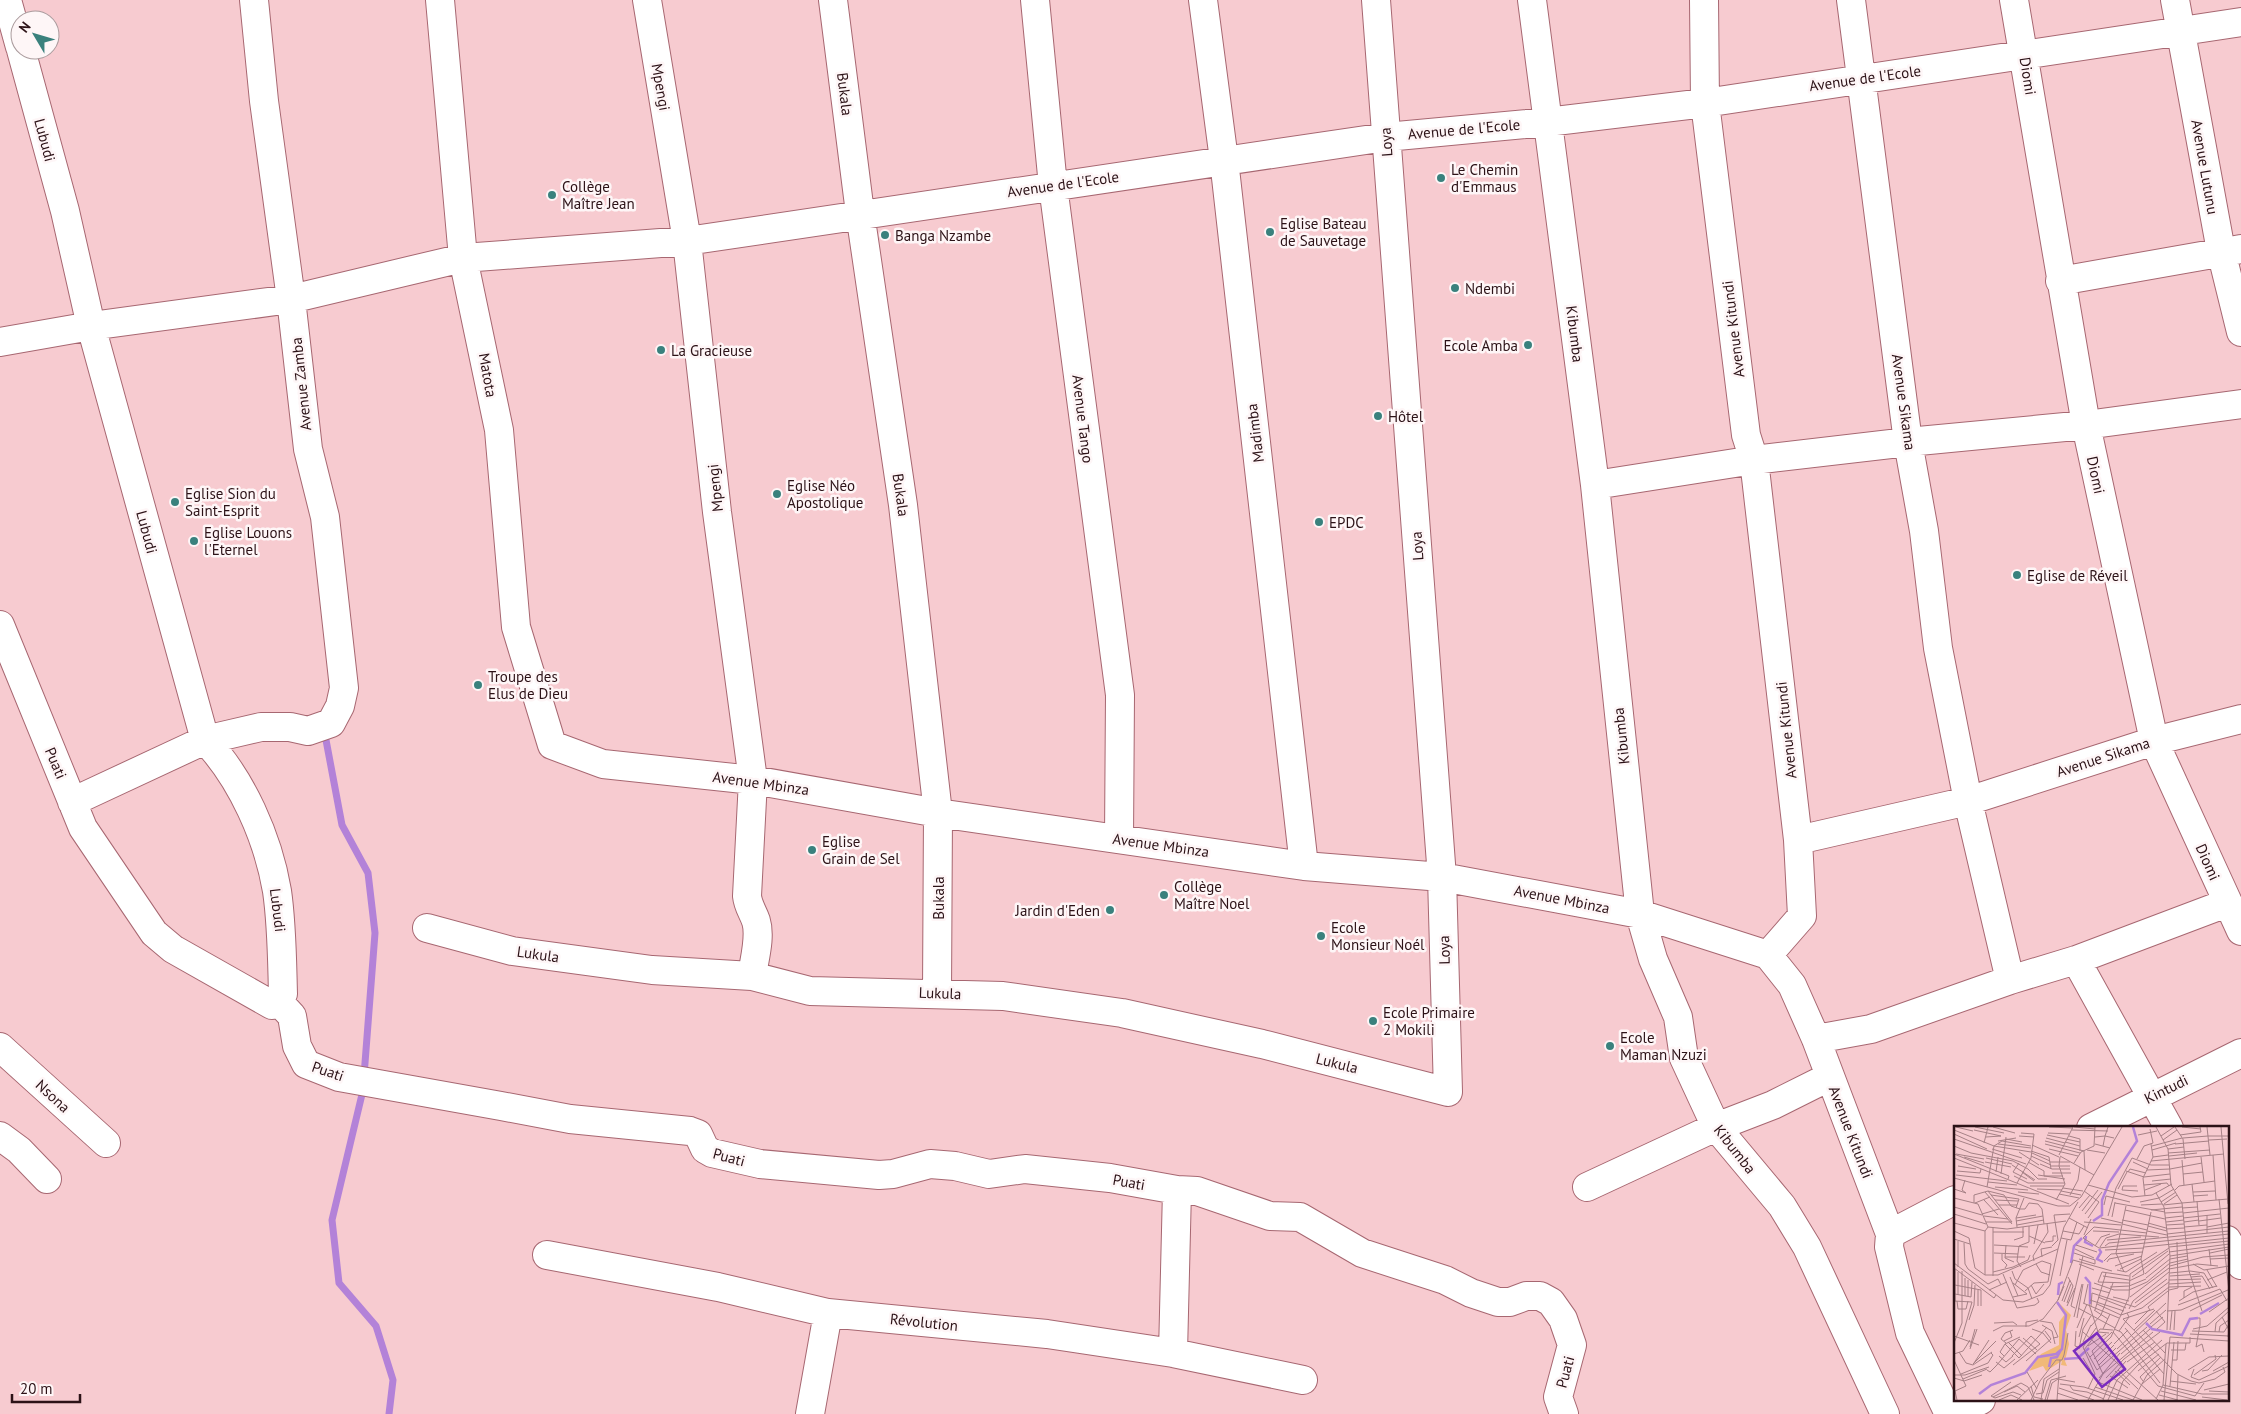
<svg xmlns="http://www.w3.org/2000/svg" width="2241" height="1414" font-family="'PT Sans',sans-serif">
	<rect width="100%" height="100%" fill="#f7cbd0"/>
	<g fill="none" stroke-linecap="round" stroke-linejoin="round">
		<path stroke="#b382d8" stroke-width="7" d="M326,740l16,85 26,48 7,60 -11,143
			M364,1086l-32,134 7,63 37,43 17,54 -4,34"/>
		<g stroke="#a76771" stroke-width="30">
			<path id="minor" d="M7,0l13,47
				M440,0l23,258 36,172 17,197 36,118 51,19 150,16 185,33 366,53 138,11 198,37 128,41
				M647,0l40,241 30,271 36,268 -6,116c1,10 6,16 9,25 5,16 -2,39 -4,55
				M833,0l27,213 43,292 35,308 -1,180
				M1035,0l18,186 67,509 -1,144
				M1203,0l21,160 80,706
				M1532,0l63,485 45,429 13,45 25,58 6,41 32,69 66,79 25,41 78,167
				M1704,0l1,103 41,332 8,25 44,380 4,76 -34,39
				M1851,0l57,442 16,89 14,117 30,153 42,179
				M2014,0l72,425 68,316 87,190
				M2175,0l46,251 20,81
				M21,50l44,161 26,115 114,414c37,39 63,98 72,151 5,34 5,69 6,103l-4,8
				M2060,281l181,-32
				M0,342l91,-16 200,-27 172,-41 224,-17 699,-104 161,-15 158,-19 536,-81
				M1595,485l159,-25 154,-18 178,-17 155,-21
				M0,625l83,203 71,105 19,16 99,56 7,-3 13,14 5,30 9,18 33,13 162,29 69,13 120,12 8,3 7,15 7,4 48,11 119,11 14,-1 37,-10 25,2 34,8 36,-5 85,9 67,12 20,1 73,25 30,1 62,36 83,27 26,13 27,9h12l16,-6h14l11,6 12,17 9,26 -14,52 6,17
				M72,802l133,-62 56,-13h29l18,4 23,-8 9,-17 4,-18 -19,-171 -17,-68 -17,-150 -27,-198 -10,-101
				M1798,840l170,-39 186,-60 87,-22
				M427,928l85,23 140,19 100,6 58,15 193,5 119,17 140,31 186,48 -6,-215 -66,-877
				M1768,955l24,30 24,54 74,195 -1,13 21,86 39,81
				M2076,960l93,168
				M1816,1039l55,-10 139,-49 66,-20 151,-57
				M0,1047l106,96
				M2091,1128l150,-75
				M0,1136l19,14 28,29
				M1587,1187l129,-60 57,-22 56,-28
				M1890,1234l65,-34
				M2227,1240l14,25
				M547,1255l171,32 110,26 219,21 126,19 130,27
				M1173,1353l4,-163
				M810,1414l18,-101
				M1953,1414l28,-14"/>
		</g>
		<use href="#minor" stroke="#fff" stroke-width="28"/>
	</g>
	<g fill="#3a817d" stroke="#fef6f7" stroke-width="2">
		<circle cx="1441" cy="178" r="5"/>
		<circle cx="552" cy="195" r="5"/>
		<circle cx="1270" cy="232" r="5"/>
		<circle cx="885" cy="235" r="5"/>
		<circle cx="1455" cy="288" r="5"/>
		<circle cx="1528" cy="345" r="5"/>
		<circle cx="661" cy="350" r="5"/>
		<circle cx="1378" cy="416" r="5"/>
		<circle cx="777" cy="494" r="5"/>
		<circle cx="175" cy="502" r="5"/>
		<circle cx="1319" cy="522" r="5"/>
		<circle cx="194" cy="541" r="5"/>
		<circle cx="2017" cy="575" r="5"/>
		<circle cx="478" cy="685" r="5"/>
		<circle cx="812" cy="850" r="5"/>
		<circle cx="1164" cy="895" r="5"/>
		<circle cx="1110" cy="910" r="5"/>
		<circle cx="1321" cy="936" r="5"/>
		<circle cx="1373" cy="1021" r="5"/>
		<circle cx="1610" cy="1046" r="5"/>
	</g>
	<g text-anchor="middle" dominant-baseline="central" stroke-width="5" stroke-linejoin="round" paint-order="stroke">
		<g font-size="15" fill="#2c1217" stroke="#fef6f7">
			<text transform="translate(2028 76) rotate(81)">Diomi</text>
			<text transform="translate(1865 78) rotate(-8)">Avenue de l'Ecole</text>
			<text transform="translate(661 87) rotate(80)">Mpengi</text>
			<text transform="translate(845 94) rotate(83)">Bukala</text>
			<text transform="translate(1464 129) rotate(-5)">Avenue de l'Ecole</text>
			<text transform="translate(45 140) rotate(75)">Lubudi</text>
			<text transform="translate(1386 142) rotate(-94)">Loya</text>
			<text transform="translate(2205 167) rotate(80)">Avenue Lutunu</text>
			<text transform="translate(1063 184) rotate(-8)">Avenue de l'Ecole</text>
			<text transform="translate(1733 329) rotate(-97)">Avenue Kitundi</text>
			<text transform="translate(1575 334) rotate(83)">Kibumba</text>
			<text transform="translate(488 375) rotate(80)">Matota</text>
			<text transform="translate(301 384) rotate(-96)">Avenue Zamba</text>
			<text transform="translate(1904 402) rotate(82)">Avenue Sikama</text>
			<text transform="translate(1083 419) rotate(83)">Avenue Tango</text>
			<text transform="translate(1255 433) rotate(-97)">Madimba</text>
			<text transform="translate(2096 475) rotate(78)">Diomi</text>
			<text transform="translate(715 488) rotate(-96)">Mpengi</text>
			<text transform="translate(901 495) rotate(82)">Bukala</text>
			<text transform="translate(147 532) rotate(75)">Lubudi</text>
			<text transform="translate(1417 546) rotate(-94)">Loya</text>
			<text transform="translate(1786 730) rotate(-96)">Avenue Kitundi</text>
			<text transform="translate(1621 736) rotate(-96)">Kibumba</text>
			<text transform="translate(2103 757) rotate(-18)">Avenue Sikama</text>
			<text transform="translate(56 763) rotate(67)">Puati</text>
			<text transform="translate(761 783) rotate(8)">Avenue Mbinza</text>
			<text transform="translate(1161 845) rotate(8)">Avenue Mbinza</text>
			<text transform="translate(2208 862) rotate(66)">Diomi</text>
			<text transform="translate(938 898) rotate(-90)">Bukala</text>
			<text transform="translate(1562 899) rotate(11)">Avenue Mbinza</text>
			<text transform="translate(278 910) rotate(83)">Lubudi</text>
			<text transform="translate(1444 950) rotate(-91)">Loya</text>
			<text transform="translate(538 954) rotate(8)">Lukula</text>
			<text transform="translate(940 993) rotate(2)">Lukula</text>
			<text transform="translate(1337 1063) rotate(14)">Lukula</text>
			<text transform="translate(328 1071) rotate(19)">Puati</text>
			<text transform="translate(2166 1089) rotate(-26)">Kintudi</text>
			<text transform="translate(53 1096) rotate(43)">Nsona</text>
			<text transform="translate(1851 1132) rotate(69)">Avenue Kitundi</text>
			<text transform="translate(1735 1149) rotate(52)">Kibumba</text>
			<text transform="translate(729 1157) rotate(15)">Puati</text>
			<text transform="translate(1129 1182) rotate(10)">Puati</text>
			<text transform="translate(924 1322) rotate(6)">Révolution</text>
			<text transform="translate(1565 1372) rotate(-75)">Puati</text>
		</g>
		<g font-size="15" fill="#2c1217" stroke="#fef6f7" text-anchor="start">
			<text x="1451" y="169">Le Chemin<tspan x="1451" dy="17">d'Emmaus</tspan></text>
			<text x="562" y="186">Collège<tspan x="562" dy="17">Maître Jean</tspan></text>
			<text x="1280" y="223">Eglise Bateau<tspan x="1280" dy="17">de Sauvetage</tspan></text>
			<text x="895" y="235">Banga Nzambe</text>
			<text x="1465" y="288">Ndembi</text>
			<text x="1518" y="345" text-anchor="end">Ecole Amba</text>
			<text x="671" y="350">La Gracieuse</text>
			<text x="1388" y="416">Hôtel</text>
			<text x="787" y="485">Eglise Néo<tspan x="787" dy="17">Apostolique</tspan></text>
			<text x="185" y="493">Eglise Sion du<tspan x="185" dy="17">Saint-Esprit</tspan></text>
			<text x="1329" y="522">EPDC</text>
			<text x="204" y="532">Eglise Louons<tspan x="204" dy="17">l'Eternel</tspan></text>
			<text x="2027" y="575">Eglise de Réveil</text>
			<text x="488" y="676">Troupe des<tspan x="488" dy="17">Elus de Dieu</tspan></text>
			<text x="822" y="841">Eglise<tspan x="822" dy="17">Grain de Sel</tspan></text>
			<text x="1174" y="886">Collège<tspan x="1174" dy="17">Maître Noel</tspan></text>
			<text x="1100" y="910" text-anchor="end">Jardin d'Eden</text>
			<text x="1331" y="927">Ecole<tspan x="1331" dy="17">Monsieur Noél</tspan></text>
			<text x="1383" y="1012">Ecole Primaire<tspan x="1383" dy="17">2 Mokili</tspan></text>
			<text x="1620" y="1037">Ecole<tspan x="1620" dy="17">Maman Nzuzi</tspan></text>
		</g>
	</g>
	<g transform="translate(1954 1126)">
		<rect width="275" height="275" fill="#f7cbd0"/>
		<path d="M103,175l14,14 -5,15 3,14 -4,17 2,5 -6,-1 1,-4 -16,10 -3,-5 -14,5 12,-17 18,-9v-23l6,-8z" fill="#f1b978"/>
		<path fill="none" stroke="#b382d8" stroke-width="2.5" d="M139,95l9,-6v-15l7,-17 28,-42 -4,-14M132,110l-1,6 8,4M145,123l2,3 -4,7 6,3M117,137l3,-17 8,-8M131,151l5,6v21M104,169l1,-11 4,-2M246,188l19,-11M192,197l6,6 30,6 8,-16 8,-1M110,233l14,-1 11,-10M95,241l2,-9 6,-1 4,-7M25,268l12,-9 34,-12 13,-16 18,-3 6,-5 4,-34 -9,-13"/>
		<path fill="none" stroke="#a68186" stroke-width="1" d="M2,1l17,4M21,1l29,6M39,1l22,6M95,1l24,1M120,1l21,2M202,1l12,22 3,36 11,18 7,68 13,40M221,1l8,12 2,20M228,1l19,2M253,1l3,28M267,1l7,77M0,4l40,16 37,6M20,4l27,6M118,4l36,1M94,7l21,1M0,8l33,15M93,9l33,7M184,9l19,-4M226,9l21,-3 -1,-5M65,10l15,1M115,10l11,3v12M207,10l13,-9M254,10h21M32,11l15,-1M141,11l10,-1 3,-9M92,12l19,5M229,12l25,-2M0,13l72,25M52,13l16,3M209,14l14,-10M255,14l18,-1M44,15l18,-3M91,15l39,10 1,19M111,16l15,4M30,17l4,-16M44,18l33,4M91,18l35,9M141,18l15,4M221,18l34,-3M78,19l27,12M0,20l17,7 42,8 15,8 10,10h9M149,20l2,-10 9,2M198,20l30,-8M38,23l30,9M95,23l29,7M214,23l16,-2M133,24l18,3M198,24l24,-7M77,25l18,6 2,12M65,26l20,13M78,27l18,8M214,27l42,-3M0,28l55,22 -1,3M2,28l28,5M105,29l14,-28M259,29l3,45M77,30l20,9M106,30l34,19M215,30l28,-3M10,31l20,6M199,31l15,-2M247,31l3,25M0,32l115,46M32,32l26,6M183,33l7,-13 9,-3 -3,-14M228,34l2,25M197,35l73,-7M31,36l26,5M74,36l16,9v5h19M96,36h20M179,36l15,7M65,37l-6,9 14,7M120,37l7,-11 13,-6 1,-19M86,38l12,5h18M58,39l23,15M4,40l18,3M97,40h19M216,43l32,-6M193,44l23,-1M3,45l23,2 1,-4M172,45l18,6 26,-3M42,46l2,-15M68,46l12,9M174,46l2,-3 16,4M98,47h19M47,48l5,-37M229,48l20,-2M2,49l51,6M84,49l27,4M60,50l14,7h37M0,52l104,28h12l11,-9 41,-70M198,55l19,-2M34,56l29,3M63,57l14,-25 3,-24 -13,-1M238,58l2,18M134,59l44,12 20,-2 20,-11M190,59l23,-2 2,3M76,60h34M183,60h-14l-1,4 16,1M33,61l7,-41 8,-5 29,5M41,61l33,3M109,62l20,3M0,63l12,4 -4,-3 3,-10M83,63l25,1M164,63l9,-17M191,64l16,-6M221,64l4,-4 36,-5M107,65l20,4M130,65l15,11 -11,16M31,66l27,32M64,66l21,2M239,66l22,-1M202,67l8,14 6,49 -3,74M105,68l20,4M37,69l28,4 -3,9M116,69l8,-15 2,-13M191,70l-2,-18 10,-21 -2,-13M239,70l15,-1M0,72l24,6 10,23M205,72l15,-9M265,73l10,92M30,74l14,15M41,74l23,1M102,74l9,-16 -6,-18 1,-9M243,75l2,24M186,76l19,-4M207,76l15,-10M20,77v-8l14,-4 16,4 7,11 9,3h5l4,-6 9,1 4,5 2,15M21,77l15,-6M161,77l50,9M228,77l46,-4M210,78l13,-9M45,79h18M150,79l2,-9 24,6M187,79l21,-1M209,79l19,-2M0,81l28,8M125,82l11,-13M228,82l15,-1M171,84l40,9M197,84l31,-3M128,85l16,-21M211,87l18,-1M229,87l46,-5M0,88l32,10M28,88l17,-5M131,88l17,-22M253,89v18M30,90l24,3M154,90l8,-28 16,-30 19,7h18M158,91l3,-15M62,92l20,-3M115,92l19,10M147,92l21,5M211,92l18,-2M229,92l37,-4M168,94l26,5M62,95l27,-5M245,95l22,-3M32,96h26l-24,-31M130,96l37,3M212,96l18,-2M230,96l15,-2M0,97l31,8M194,97l18,5M168,98l25,6M63,99l27,-5M212,99l18,-1M194,100l19,5M39,101v49M63,101l-1,-9 8,-20M230,101l23,-2M253,101l22,-4M212,103l18,-1M0,105l15,7 6,30 10,7h13l60,-26 6,-22 14,-25M31,105l3,-4 19,2 59,-8M109,105l16,3 5,-8M139,105l26,1M193,105l20,4M39,106h31M231,106l44,-5M193,107l-53,-6 -11,11 16,10 130,-14M213,108l18,-2M130,109l7,-16M75,110l16,7M107,112l10,2 6,-18M0,113l16,5M60,114l9,-3v-10M153,114l34,-3M91,116l8,-1v-5h3M10,117l1,21 3,5 20,15 10,-5 3,6M80,118l4,-19M40,119l34,2M52,119l-1,13 9,4M122,119l21,7M98,120l6,-6 -4,-25 16,-1M141,120l6,-9 9,-3M151,120l4,-3 120,-12M146,121l6,-9 13,-4 40,3M190,121l85,-9M215,121l60,-6M121,123l19,9M255,123l2,17M151,124l39,-2M215,126l60,-8M40,127l24,1M120,127l9,3 -12,50 4,2M256,127l19,-4M48,128v6l5,5 -2,3M216,130l59,-9M51,131h20M88,131l-1,-8 11,-2M125,133l16,5v-4l-12,-4M256,133l19,-1M80,135l-1,-5 15,-24 -1,-8M150,135l7,-7 32,-2M153,136l2,-3 25,-5M0,137l49,37 20,2 20,-8 7,-9 8,-36M82,138l5,8 9,3M125,138l15,6M239,138l11,6 25,-4M161,140l27,-10M216,140l33,-9 26,-2M4,141v-26M67,141l-4,-6 2,-15 10,-4v-16M0,142l40,30 2,-3M166,143l21,-10M215,143l28,-5 21,2M163,144l9,2 31,-20M253,144l10,17M58,145l3,8 13,9 4,11M39,146l20,-5 15,-7 2,-5M170,146l-8,-19 10,-47M216,147l20,-2 14,2 9,15M49,148l14,34 18,-3 4,-3 -2,-4M191,148l24,-20M31,149v-44M106,150l7,-36M149,150l26,4M175,150l-27,-4 -4,10 31,1M216,150l30,-2M56,151l8,19M178,151l36,-26M237,151l11,-1 8,13M192,152l24,-19 17,-3M215,154l32,-1M253,154l20,-8M175,155l15,-7 -3,-15 10,-47M59,157l14,11 -14,3M140,157l20,7h15l18,-8 23,-19 18,-4M215,158l32,-2M1,159l26,5M61,159l8,-15 19,-9 9,3 -3,18 -14,1 -9,8M77,159l5,9 8,-10M175,160l17,-7M156,161l19,-1M138,162l18,5M35,164l18,-8M215,164l9,-2 -1,-46M1,168l16,3 1,-15M4,169v-23M11,170v-18M14,170v-16M144,171l28,11M159,171l16,4M176,171l39,-29M230,172v-7l8,-4M104,174l6,-14M136,174l34,11M0,175l18,1 -10,35M1,175v-32M3,175l1,8h8l2,-8M108,175l8,-21M225,175l14,-9 24,-6M110,176l7,-18M113,177l6,-17 -5,-9M129,177l36,15M130,177l4,-19M181,177l32,-24M135,178l9,28 11,1M143,178l24,11 21,-7 27,-21 32,-1M224,179l42,-16 7,12M24,180v-16M27,180v-16M113,180l8,-18M137,180l1,-13 43,14 34,-25M124,182l37,20M175,183l4,-8 36,-29M140,184l14,9M141,184l11,-37M196,184l-2,-3 20,-16M202,185l9,11 -8,7M213,185l14,-1 47,-20M236,185l32,-16M255,186l20,-14M120,191l8,-33M268,191l7,13 -1,7M123,192l6,-34M244,192h2v7l-4,22 6,-3 2,8M169,193l54,55 14,7 8,2 16,-4 10,-7 -2,-5M169,193l31,-10M15,194l5,-15 1,-20M86,195l12,2 6,14 -5,1M40,197l19,-1 4,3M181,198l14,-14M196,198l16,-14M88,199l10,6 3,13M137,200l10,-11 12,-32M72,201v-5l12,-2M197,201l12,-10M123,202l10,-24M171,202l39,46M78,203l11,4 8,10M149,203l7,-15M160,203l7,3 39,51M239,203l14,-3 22,-19M180,204l21,-20M189,204l22,23M216,204l2,-19M220,204l1,-19M39,205l10,-5h26l14,-7 15,-19 15,-40 39,11M122,205l-1,15 3,1M165,205l10,-14 -2,-4M238,205l32,1 5,-8M129,206l75,68M159,206l45,54 37,10 9,-13M261,206l1,-9 13,-12M265,206l1,-6 9,-6M236,208l39,2M0,210l25,9M125,211l5,-19M69,212l14,12M50,215l8,-4 -2,-6M54,216l14,14M129,216l8,-17M0,217l8,-20v-52M52,217l-5,-4 4,-6 8,-3M51,218l14,14 28,-31M160,218l14,-14M134,220l18,-12M16,221l5,-18M16,223l7,-20M125,223l4,-20 8,-13M163,223l49,-46M130,224l16,-21 13,1M217,224h14l1,-7M5,226l7,11 7,2 19,-13M133,226l10,18 50,-43M0,228l9,-3 7,-11M167,228l29,-25M45,230l7,6 7,-6M50,230l-4,-4 5,-8 15,-7M58,230l19,-20 9,8 -27,21M136,231l21,-20 18,-40 1,-23 39,-26M129,232l8,13M140,233l18,-17M0,234l12,26 -11,5 2,9M218,234h5l1,-19M72,235l25,-22 -6,-8M42,236l8,6 11,-9M143,236l17,-17M173,236l28,-20M20,237l15,-23M19,238l23,-23M145,239l17,-17M240,243l-3,8 8,3 30,-14M33,244l3,2 6,-6 23,-27 17,15M164,244l20,19M234,244l21,-13 20,-1M161,245l15,14M184,245l21,-17M248,245l6,-1 14,-15M259,245l16,-9M73,246l10,17M7,248l27,-11 5,-8 -2,-2M149,248l-11,-23 20,-19M0,249h11l24,-8M240,249l22,-16 -1,-4M156,250l18,12M0,252l10,3 18,-6M145,252l21,-25M152,252l18,-19 36,-27M9,253l24,-10M189,255l-3,-4 21,-20M216,255l26,3M57,256l-20,14 4,2 18,-6 8,3M144,256l44,18M106,258l24,3 39,13M188,258l18,-15M209,259l39,9h27M77,260l3,11 9,2M116,260l3,4 14,2 17,7M216,260l4,-44M141,261l38,13M105,262l35,12M134,263l7,-15 -12,-27 13,-19M250,264l25,-6M207,265l35,9M255,265l20,1M50,266l13,-6 8,6M103,267l21,7M82,268l7,-1 4,-13 12,-8M205,269l19,5M39,271l28,-14 7,4 6,13M248,271l25,3M202,273l7,-14 3,-41M45,274l12,-5 11,5M63,274l21,-20M77,274l9,-19 16,-21h6l2,-5 4,-22M87,274l3,-21 15,-10M91,274l6,-20 15,-4M93,274l5,-17 6,-4 17,3M103,274l3,-40M134,274l15,-26 50,-42M149,274l9,-23 14,-16M154,274l9,-20 45,-40M162,274l7,-19 15,-16 29,-22h23v-6M179,274l14,-25 18,-16M210,274l6,-63 59,4M223,274l1,-25"/>
		<path fill="#7b2cbf" fill-opacity="0.15" stroke="#7b2cbf" stroke-width="2.5" d="M143,207l28,36 -23,18 -28,-36z"/>
		<rect width="275" height="275" fill="none" stroke="#2c1217" stroke-width="2.5"/>
	</g>
	<g transform="translate(35 35) rotate(308)"><circle r="24" fill="#fef6f7" stroke="#aa9b9d"/>
	<path d="M0-4L9 19L0 12L-9 19Z" fill="#3a817d"/>
	<text y="-8" font-size="14" font-weight="bold" text-anchor="middle" fill="#2c1217">N</text>
	</g>
	<path d="M12 1394v8h68v-8" fill="none" stroke="#2c1217" stroke-width="2.5"/>
	<text x="20" y="1394" font-size="15" fill="#2c1217" stroke="#fef6f7" stroke-width="4" paint-order="stroke">20 m</text>
</svg>
